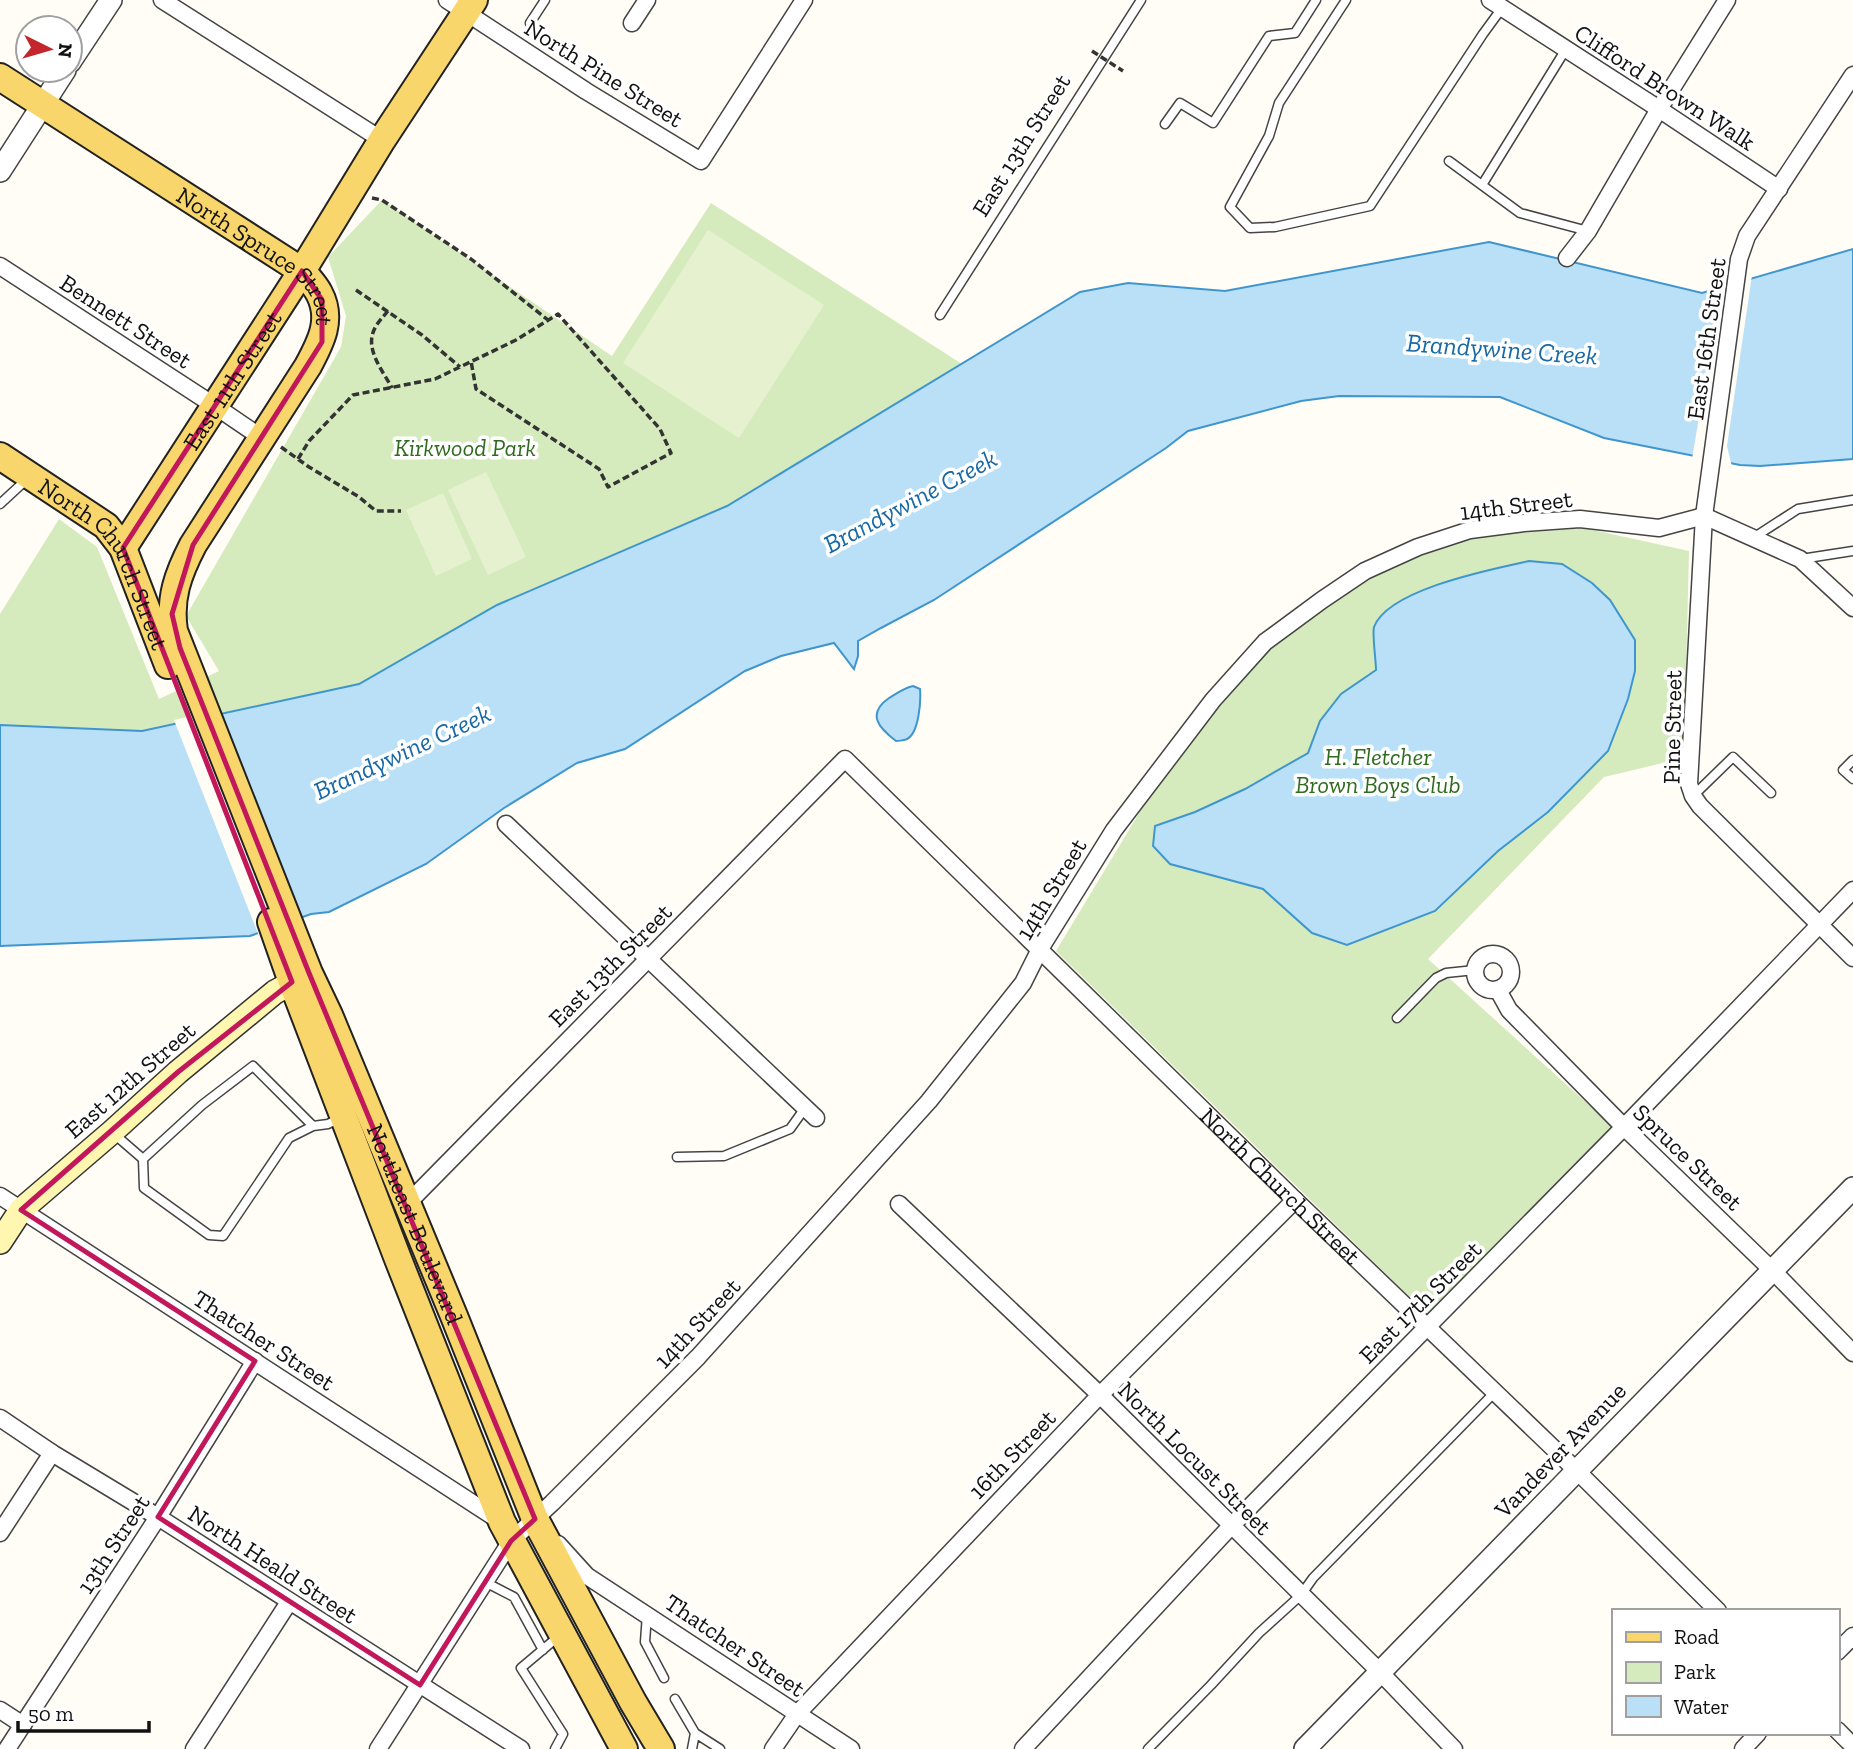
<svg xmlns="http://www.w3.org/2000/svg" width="1853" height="1749" font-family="'Zilla Slab',serif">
	<rect width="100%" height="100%" fill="#fffdf5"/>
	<path fill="#d5ebbd" d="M382,200l230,156 99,-153 251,161 -235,142 -230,99 -138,79 -217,47 -142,-6v-111l59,-95 38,28 62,152 60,-28 -33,-55 155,-269 5,-31 -18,-59z
		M1584,528l105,23 -5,207 -80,19 -176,182 184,167 -184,189 -372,-364 97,-161 108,-143 124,-85 85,-25z"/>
	<path fill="#e6f2cf" d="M708,230l116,75 -85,133 -116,-75z
		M486,472l40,85 -38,18 -40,-85z
		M443,493l29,66 -36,17 -30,-66z"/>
	<path fill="#b9e0f7" stroke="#3f96cf" stroke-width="2" d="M1489,242l213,51 151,-44v210l-93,7 -20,-1 -136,-27 -104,-41 -161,-1 -38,5 -113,30 -22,17 -232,152 -53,28 -23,13v15l-4,13 -20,-26 -53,13 -36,15 -120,78 -48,14 -73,45 -78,56 -97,48 -18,2 -61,22 -250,10v-221l142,6 217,-47 138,-79 230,-99 353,-214 48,-9 97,8z
		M1529,561l33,3 30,19 18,17 25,40v31l-7,28 -20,52 -60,61 -50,39 -63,60 -88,34 -35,-12 -49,-44 -93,-25 -17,-18 2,-20 40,-14 50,-23 63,-36 12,-32 21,-27 35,-24c0,-9 -4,-37 -2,-43 14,-38 119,-58 155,-66z
		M913,686l7,3c1,12 -1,44 -13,50 -1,1 -9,2 -11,2 -17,-13 -30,-27 -7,-43 8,-5 15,-10 24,-12z"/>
	<path fill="#fffdf5" d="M1752,275l-25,171 5,21 -40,-8 29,-175z
		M219,710l84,211 -44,15 -85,-216z"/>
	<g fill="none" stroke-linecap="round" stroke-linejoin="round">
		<g stroke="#444" stroke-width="11">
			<path id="service" d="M1346,0l-67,103 -10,33 -39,71 20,21 25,-1 95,-21 113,-172 19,-26
				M530,23l15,-23
				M1165,124l15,-21 33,20 56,-87 26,-3 21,-33
				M1449,161l71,52 68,18
				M1482,185l84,-136
				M940,315l201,-315
				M0,504l26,-24
				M1753,538l45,-29 55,-9
				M1801,559l52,-8
				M1853,760l-10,10 10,9
				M1693,796l40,-39 38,36
				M1397,1018l39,-40 10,-5 29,-3
				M113,1133l30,26 59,-54 51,-39 60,60 15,-2 10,-5
				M677,1157l47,-1 66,-27 15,-21
				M143,1159l1,29 65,47 14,1 66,-98 24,-12
				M485,1582l29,15 29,53
				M647,1614l-2,28 19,36
				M675,1699l20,34 -3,16
				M695,1733l25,16
				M555,1749l8,-15 -42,-66 38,-32
				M1148,1749l63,-64 48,-52 42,-38 12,-17 182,-186"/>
		</g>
		<g stroke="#444" stroke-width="19">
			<g id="minor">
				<path d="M162,0l220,140"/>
				<path d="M447,0l139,91 115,70 103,-161"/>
				<path d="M1490,0l169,109 120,80"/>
				<path d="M632,23l15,-23"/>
				<path d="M1853,75l-106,161 -8,23 -35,257 -15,268 4,12 7,10 153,152"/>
				<path d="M1567,258l21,-27 71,-122 68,-109"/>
				<path d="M0,266l215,140 47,32"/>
				<path d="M1704,516l96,43 53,49"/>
				<path d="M506,824l310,294"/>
				<circle cx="1493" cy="972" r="18"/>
				<path d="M1498,990l11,20 115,117 149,144 80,82"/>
				<path d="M0,1196l500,325"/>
				<path id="s1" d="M407,1204l438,-445 450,441 281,270 142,141"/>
				<path d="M899,1204l201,191 280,277 74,77"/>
				<path d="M0,1418l52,35 106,64 363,232"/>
				<path d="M0,1533l52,-80"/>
				<path d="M558,1544l29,32 264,173"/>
				<path d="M1837,1652l16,-16"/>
				<path d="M0,1710l23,15"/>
				<path d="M1837,1730l16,16"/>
				<path d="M7,1749l151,-232 97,-156"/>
				<path d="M194,1749l95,-147"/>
				<path d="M378,1749l133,-208 41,-38 146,-146 231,-256 94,-118 17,-34 74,-119 99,-130 52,-58 57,-42 43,-29 53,-24 52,-17 54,-7 56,-4 79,9 45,-12"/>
				<path d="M773,1749l24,-35 303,-319 195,-195"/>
				<path d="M1023,1749l208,-223 393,-399 229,-237"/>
				<path d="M1743,1749l15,-16"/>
			</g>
		</g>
		<g stroke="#444" stroke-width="24">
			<path id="tertiary" d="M70,62l41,-62
				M0,171l65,-101
				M1305,1749l548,-561"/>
		</g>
		<g stroke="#333" stroke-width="26">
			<path id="secondary" d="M0,1242l21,-32 91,-78 66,-60 97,-80 32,-17"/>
		</g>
		<g stroke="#222" stroke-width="30">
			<g id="primary">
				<path id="s2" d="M0,77l302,194c6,7 13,14 17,22 14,26 2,49 -11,73l-115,179c-15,29 -24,53 -19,86l135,342 20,42 125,301 81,203 98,183 28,47"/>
				<path id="s3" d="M0,456l106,70 17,22 45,117"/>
				<path id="s4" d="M123,548l179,-277 80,-131 92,-140"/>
				<path d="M271,922l21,60 106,277 104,263 122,227"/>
			</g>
		</g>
		<path stroke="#333" stroke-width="3.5" stroke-dasharray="7 3.5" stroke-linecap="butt" d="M372,198l10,2 89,59 77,61
			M356,290l66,45 38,32
			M388,311c-5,6 -11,12 -14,19 -9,20 9,41 18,58
			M281,447l28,20 50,30 17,14h25
			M298,459l11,-18 44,-46 82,-16 81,-39 42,-26 102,115 11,24 -63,34 -9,-18 -123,-80 -5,-28"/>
		<use href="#service" stroke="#fff" stroke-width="8"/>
		<use href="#minor" stroke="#fff" stroke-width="16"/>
		<use href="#tertiary" stroke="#fff" stroke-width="21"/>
		<use href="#secondary" stroke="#fff6b0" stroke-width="23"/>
		<use href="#primary" stroke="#f9d66b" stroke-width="26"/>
		<path stroke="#333" stroke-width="3.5" stroke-dasharray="7 3.5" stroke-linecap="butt" d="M1092,51l31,20"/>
	</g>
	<path fill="none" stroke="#c2185b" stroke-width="5" stroke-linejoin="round" d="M302,271l20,29v42l-129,203 -21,69 8,34 129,325 226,546 -24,22 -91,144 -262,-168 97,-156 -234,-151 157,-138 114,-90 -169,-434z"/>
	<g text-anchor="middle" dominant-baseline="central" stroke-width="7" stroke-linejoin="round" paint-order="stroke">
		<g font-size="24" fill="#111" stroke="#fff">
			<text transform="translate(604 73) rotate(32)">North Pine Street</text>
			<text transform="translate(1665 87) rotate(33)">Clifford Brown Walk</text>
			<text transform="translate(1021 145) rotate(-58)">East 13th Street</text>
			<text stroke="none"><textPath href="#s2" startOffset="317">North Spruce Street</textPath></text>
			<text transform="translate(126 321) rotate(33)">Bennett Street</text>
			<text transform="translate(1706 339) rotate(-82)">East 16th Street</text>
			<text stroke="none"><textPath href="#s4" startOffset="200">East 11th Street</textPath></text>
			<text transform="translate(1516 505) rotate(-7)">14th Street</text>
			<text stroke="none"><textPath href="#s3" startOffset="156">North Church Street</textPath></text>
			<text transform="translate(1672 727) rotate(-89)">Pine Street</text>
			<text transform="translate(1051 889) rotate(-59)">14th Street</text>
			<text transform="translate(610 965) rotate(-45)">East 13th Street</text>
			<text transform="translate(130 1080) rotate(-41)">East 12th Street</text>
			<text transform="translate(1688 1157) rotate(44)">Spruce Street</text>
			<text stroke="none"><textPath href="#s1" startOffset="1234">North Church Street</textPath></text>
			<text stroke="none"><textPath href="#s2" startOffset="1407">Northeast Boulevard</textPath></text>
			<text transform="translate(1420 1302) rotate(-45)">East 17th Street</text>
			<text transform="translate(697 1323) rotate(-47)">14th Street</text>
			<text transform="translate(264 1340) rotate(33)">Thatcher Street</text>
			<text transform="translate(1560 1450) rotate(-46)">Vandever Avenue</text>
			<text transform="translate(1012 1454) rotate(-46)">16th Street</text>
			<text transform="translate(1195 1458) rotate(45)">North Locust Street</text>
			<text transform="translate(113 1544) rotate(-57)">13th Street</text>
			<text transform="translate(273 1564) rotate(33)">North Heald Street</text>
			<text transform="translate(735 1645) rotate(34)">Thatcher Street</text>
		</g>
		<g font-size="24" font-style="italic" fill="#2f6b1f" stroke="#fff">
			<text x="465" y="447">Kirkwood Park</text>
			<text x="1378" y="756">H. Fletcher<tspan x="1378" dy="28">Brown Boys Club</tspan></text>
		</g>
		<g font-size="26" font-style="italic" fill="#1768a6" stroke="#fff">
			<text transform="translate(1502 349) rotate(4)">Brandywine Creek</text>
			<text transform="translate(910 501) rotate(-28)">Brandywine Creek</text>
			<text transform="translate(402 752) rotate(-25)">Brandywine Creek</text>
		</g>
	</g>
	<rect x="1612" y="1609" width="228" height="126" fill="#ffffff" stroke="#a0a0a0" stroke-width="2"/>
	<rect x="1626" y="1632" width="35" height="10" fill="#f9d66b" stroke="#a0a0a0" stroke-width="2"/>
	<text x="1674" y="1644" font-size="21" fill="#111111">Road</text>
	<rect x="1626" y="1662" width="35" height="21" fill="#d5ebbd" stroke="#a0a0a0" stroke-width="2"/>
	<text x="1674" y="1679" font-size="21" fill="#111111">Park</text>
	<rect x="1626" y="1696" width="35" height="21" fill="#b9e0f7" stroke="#a0a0a0" stroke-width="2"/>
	<text x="1674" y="1714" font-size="21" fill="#111111">Water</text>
	<g transform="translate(49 49) rotate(95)"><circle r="33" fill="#ffffff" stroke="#a0a0a0" stroke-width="2"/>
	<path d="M0-5L12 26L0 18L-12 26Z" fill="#c4262e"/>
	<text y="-10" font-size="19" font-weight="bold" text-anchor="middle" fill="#111111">N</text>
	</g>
	<path d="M18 1721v10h131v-10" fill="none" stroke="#111111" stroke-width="3.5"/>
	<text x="28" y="1721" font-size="21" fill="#111111" stroke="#ffffff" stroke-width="5" paint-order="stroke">50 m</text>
</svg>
